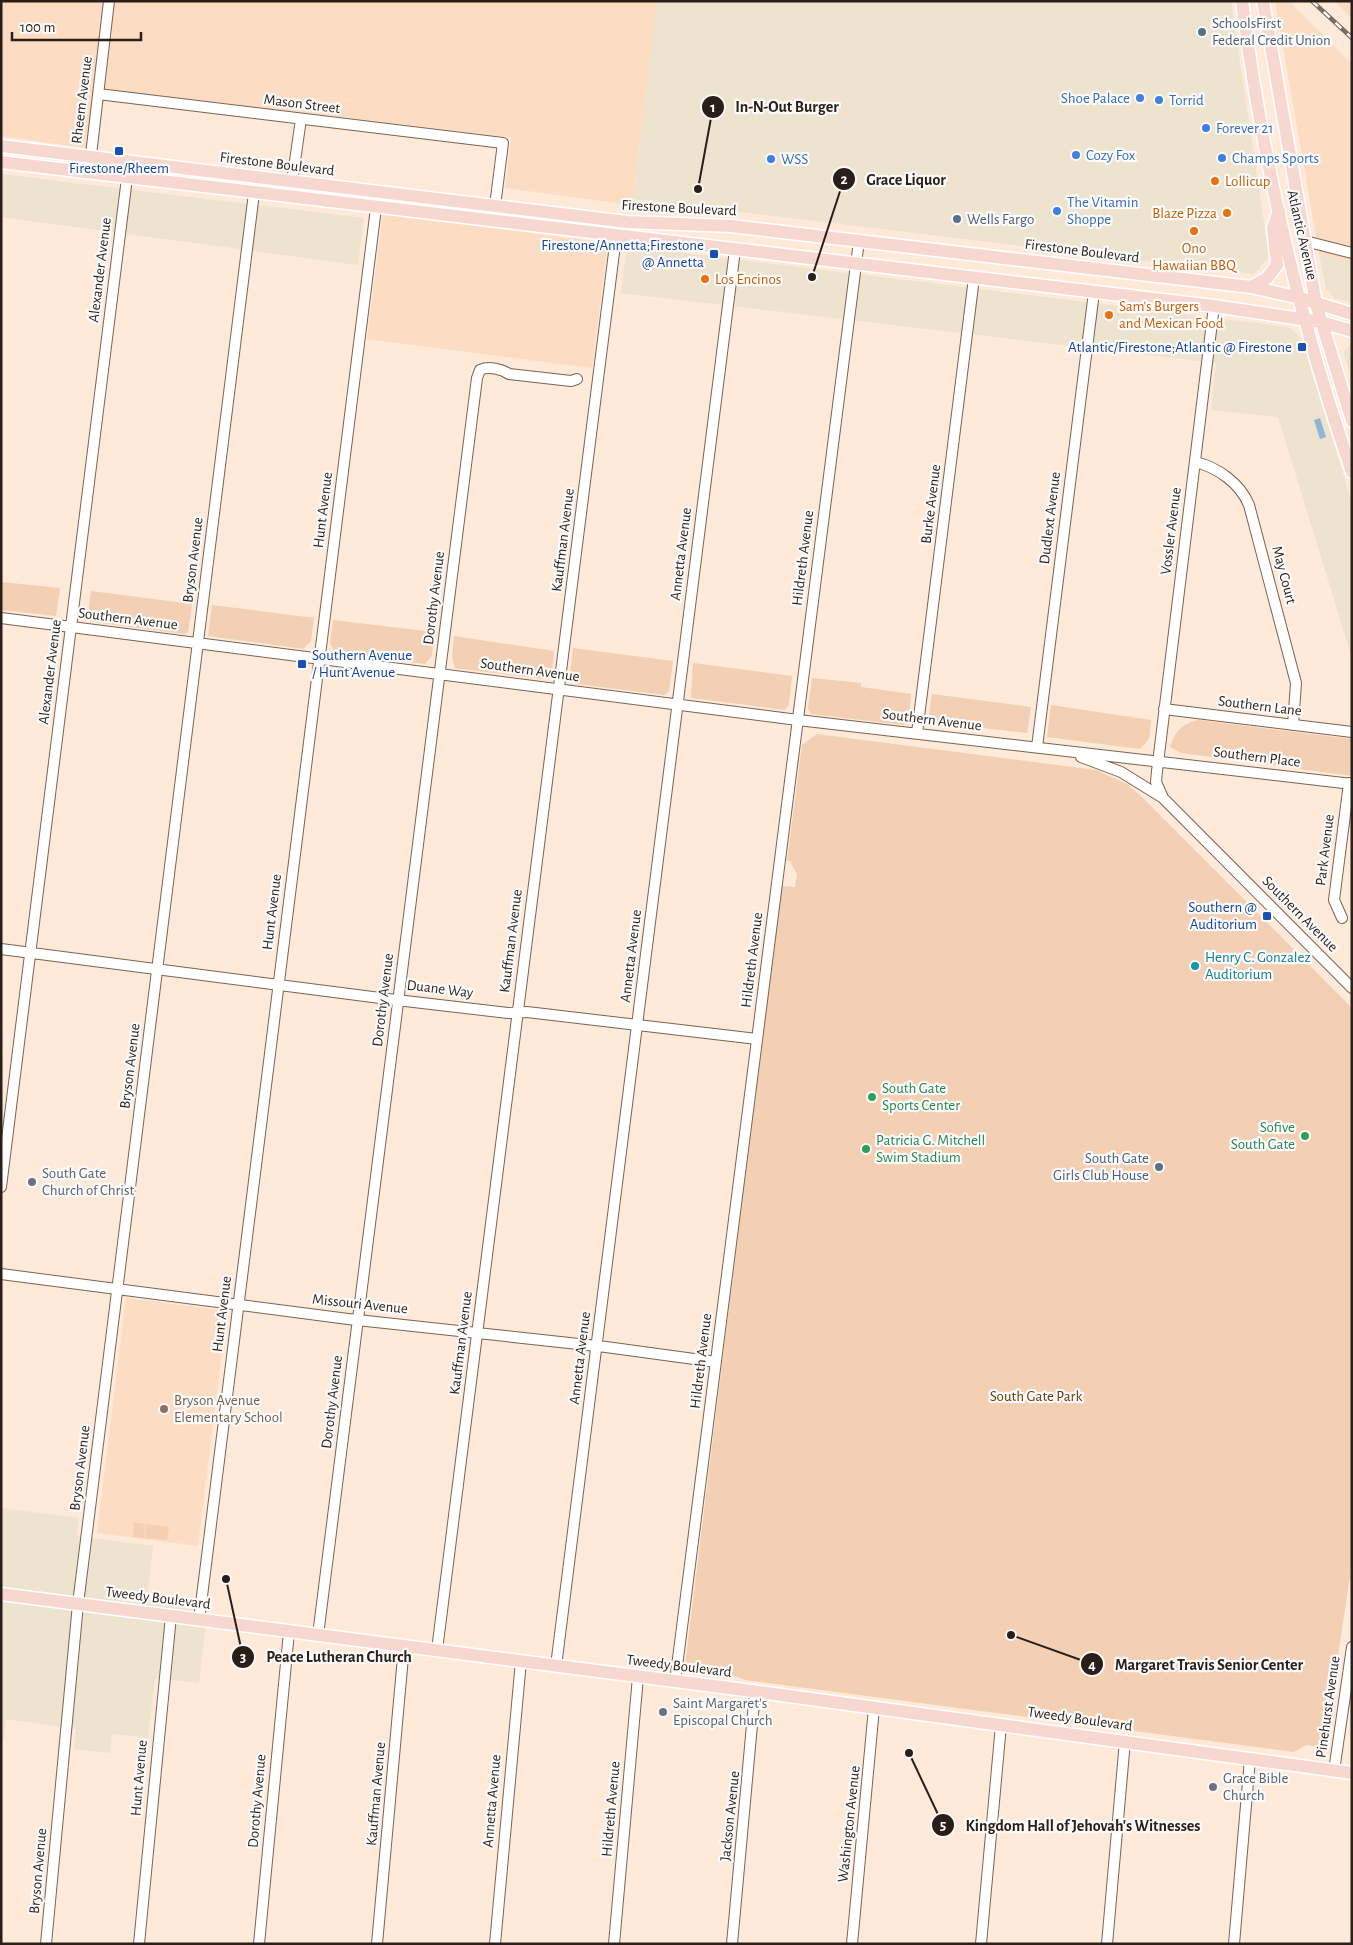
<svg xmlns="http://www.w3.org/2000/svg" width="1353" height="1945" font-family="'Alegreya Sans',sans-serif">
	<rect width="100%" height="100%" fill="#ffe9d9"/>
	<path fill="#ede3ce" d="M657,1h574l38,256 -15,17 -621,-75z
		M1,174l363,44 -6,47 -357,-48z
		M627,246l662,81 12,11 51,165v155l-74,-241 -67,-7 5,-47 -595,-70z
		M1319,253l33,9v41l-18,-5 -8,-9z
		M1352,344v36l-8,-25 1,-6z
		M1,1508l78,10 -2,18 76,10 -6,50 61,9 -9,78 -44,-5 -7,60 -36,-4 -2,19 -36,-4 2,-20 -70,-10 -2,19h-3z"/>
	<path fill="#fcdcc2" d="M1,1h656l-25,204 -127,-17 6,-51 -416,-49 -8,60 -86,-12z
		M1275,1h14l63,63v198l-33,-9z
		M1334,1h18v17z
		M383,214l225,29 -16,125 -225,-29z
		M126,1298l101,13 -29,235 -101,-13z"/>
	<path fill="#f3cfb3" d="M1,582l59,6 -4,28 -55,-6z
		M91,591l101,13 -4,28 -4,2 -97,-13z
		M212,605l102,13 -3,23 -8,8 -95,-13z
		M333,620l101,12 -2,24 -7,8 -90,-11 -5,-10z
		M454,636l100,15 -2,21 -9,7 -88,-11 -3,-10z
		M573,648l100,13 -4,30 -4,4 -89,-11 -6,-10z
		M693,663l99,13 -3,28 -4,6 -94,-12z
		M812,678l49,5v4l50,7 -2,25 -6,6 -92,-11 -3,-6z
		M932,694l99,13 -4,26 -99,-11z
		M1051,705l100,15 -2,19 -9,10 -93,-12z
		M1198,720l154,19v37l-171,-23 -11,-6c6,-16 11,-23 28,-27z
		M817,734l279,36 31,14 16,14 209,210v555l-28,184 -18,-2 -12,7 -549,-72 -13,-5 -43,-5 -4,-5 96,-779 14,1 2,-13 -7,-13h-3l15,-116z
		M134,1522l11,2 -1,14 -11,-1z
		M146,1524l23,3 -2,13 -22,-2z"/>
	<path fill="#92b5d3" d="M1320,418l6,19 -6,2 -6,-19z"/>
	<g fill="none" stroke-linecap="round" stroke-linejoin="round">
		<g stroke="#7a6351" stroke-width="12">
			<path id="minor" d="M98,94l405,49 -8,63
				M89,172l20,-171
				M292,182l9,-63
				M1305,241l47,12
				M1195,462c22,5 45,21 54,43l47,178 -3,42
				M1,618l797,102 554,64
				M1164,709l188,23
				M917,733l57,-455
				M1037,747l57,-455
				M1081,757l40,15 42,26 189,190
				M1163,798l-7,-16 1,-11 57,-465
				M1342,918l-8,-18 15,-117
				M1,949l387,50 120,14 19,-1 230,27
				M1,1187l128,-1025
				M1,1274l347,45 258,28 110,15
				M199,1620l177,-1412
				M318,1635l159,-1257 3,-8c9,-4 22,-1 29,4l62,7 6,-2
				M437,1650l179,-1413
				M556,1666l179,-1416
				M675,1682l184,-1441
				M1334,1771l18,-124
				M46,1944l32,-340 176,-1411
				M139,1944l32,-328
				M259,1944l30,-312
				M377,1944l27,-298
				M495,1944l26,-283
				M614,1944l24,-267
				M732,1944l23,-252
				M852,1944l22,-236
				M981,1944l20,-219
				M1107,1944l18,-203
				M1234,1944l16,-185"/>
		</g>
		<g stroke="#fff" stroke-width="15">
			<path id="major" d="M1242,1c20,160 57,319 110,471
				M1263,1l53,303 36,117
				M1,146l626,76 104,4 520,61 49,11 52,16
				M1,162l1213,144 107,16 31,9
				M1251,287l16,-9 10,-13 -4,-37 6,-17
				M1,1594l736,95 615,84"/>
		</g>
		<use href="#minor" stroke="#fff" stroke-width="10"/>
		<use href="#major" stroke="#f7d8d1" stroke-width="12"/>
		<g stroke="#7a6c61" stroke-width="4.5">
			<path id="rail" d="M1312,1l40,37"/>
		</g>
		<use href="#rail" stroke="#fbfbfb" stroke-width="2.5" stroke-dasharray="8" stroke-linecap="butt"/>
	</g>
	<g fill="#5c6f8a" stroke="#fbfbfb" stroke-width="2">
		<circle cx="1202" cy="32" r="5"/>
		<circle cx="957" cy="219" r="5"/>
		<circle cx="1159" cy="1167" r="5"/>
	</g>
	<g fill="#3f7fe0" stroke="#fbfbfb" stroke-width="2">
		<circle cx="1140" cy="98" r="5"/>
		<circle cx="1159" cy="100" r="5"/>
		<circle cx="1206" cy="128" r="5"/>
		<circle cx="1076" cy="155" r="5"/>
		<circle cx="1222" cy="158" r="5"/>
		<circle cx="771" cy="159" r="5"/>
		<circle cx="1057" cy="211" r="5"/>
	</g>
	<g fill="#1a4fb4" stroke="#fbfbfb" stroke-width="2">
		<rect x="114" y="146" width="10" height="10" rx="2.5"/>
		<rect x="709" y="249" width="10" height="10" rx="2.5"/>
		<rect x="1297" y="342" width="10" height="10" rx="2.5"/>
		<rect x="297" y="659" width="10" height="10" rx="2.5"/>
		<rect x="1262" y="911" width="10" height="10" rx="2.5"/>
	</g>
	<g fill="#e8710a" stroke="#fbfbfb" stroke-width="2">
		<circle cx="1215" cy="181" r="5"/>
		<circle cx="1227" cy="213" r="5"/>
		<circle cx="1194" cy="231" r="5"/>
		<circle cx="705" cy="279" r="5"/>
		<circle cx="1109" cy="315" r="5"/>
	</g>
	<circle fill="#0f9aa8" stroke="#fbfbfb" stroke-width="2" cx="1195" cy="966" r="5"/>
	<g fill="#2e9e5b" stroke="#fbfbfb" stroke-width="2">
		<circle cx="872" cy="1097" r="5"/>
		<circle cx="1305" cy="1136" r="5"/>
		<circle cx="866" cy="1149" r="5"/>
	</g>
	<g fill="#6b7280" stroke="#fbfbfb" stroke-width="2">
		<circle cx="32" cy="1182" r="5"/>
		<circle cx="663" cy="1712" r="5"/>
		<circle cx="1213" cy="1787" r="5"/>
	</g>
	<circle fill="#8d6e63" stroke="#fbfbfb" stroke-width="2" cx="164" cy="1409" r="5"/>
	<g text-anchor="middle" dominant-baseline="central" stroke-width="4.5" stroke-linejoin="round" paint-order="stroke">
		<g font-size="15" fill="#4e5e75" stroke="#fbfbfb" text-anchor="start">
			<text x="1212" y="23">SchoolsFirst<tspan x="1212" dy="17">Federal Credit Union</tspan></text>
			<text x="967" y="219">Wells Fargo</text>
			<text x="1149" y="1158" text-anchor="end">South Gate<tspan x="1149" dy="17">Girls Club House</tspan></text>
		</g>
		<g font-size="15" fill="#366cbe" stroke="#fbfbfb" text-anchor="start">
			<text x="1130" y="98" text-anchor="end">Shoe Palace</text>
			<text x="1169" y="100">Torrid</text>
			<text x="1216" y="128">Forever 21</text>
			<text x="1086" y="155">Cozy Fox</text>
			<text x="1232" y="158">Champs Sports</text>
			<text x="781" y="159">WSS</text>
			<text x="1067" y="202">The Vitamin<tspan x="1067" dy="17">Shoppe</tspan></text>
		</g>
		<g font-size="15" fill="#291f18" stroke="#fbfbfb">
			<text transform="translate(82 100) rotate(-83)">Rheem Avenue</text>
			<text transform="translate(302 104) rotate(7)">Mason Street</text>
			<text transform="translate(277 164) rotate(7)">Firestone Boulevard</text>
			<text transform="translate(679 208) rotate(3)">Firestone Boulevard</text>
			<text transform="translate(1302 235) rotate(77)">Atlantic Avenue</text>
			<text transform="translate(1082 251) rotate(7)">Firestone Boulevard</text>
			<text transform="translate(100 270) rotate(-83)">Alexander Avenue</text>
			<text transform="translate(931 504) rotate(-83)">Burke Avenue</text>
			<text transform="translate(323 510) rotate(-83)">Hunt Avenue</text>
			<text transform="translate(1050 518) rotate(-83)">Dudlext Avenue</text>
			<text transform="translate(1171 531) rotate(-83)">Vossler Avenue</text>
			<text transform="translate(563 540) rotate(-83)">Kauffman Avenue</text>
			<text transform="translate(681 554) rotate(-83)">Annetta Avenue</text>
			<text transform="translate(803 558) rotate(-83)">Hildreth Avenue</text>
			<text transform="translate(193 560) rotate(-83)">Bryson Avenue</text>
			<text transform="translate(1284 575) rotate(75)">May Court</text>
			<text transform="translate(434 598) rotate(-83)">Dorothy Avenue</text>
			<text transform="translate(128 619) rotate(7)">Southern Avenue</text>
			<text transform="translate(530 670) rotate(8)">Southern Avenue</text>
			<text transform="translate(50 672) rotate(-83)">Alexander Avenue</text>
			<text transform="translate(1260 706) rotate(7)">Southern Lane</text>
			<text transform="translate(932 720) rotate(7)">Southern Avenue</text>
			<text transform="translate(1257 757) rotate(7)">Southern Place</text>
			<text transform="translate(1325 850) rotate(-83)">Park Avenue</text>
			<text transform="translate(272 912) rotate(-83)">Hunt Avenue</text>
			<text transform="translate(1300 914) rotate(45)">Southern Avenue</text>
			<text transform="translate(511 941) rotate(-83)">Kauffman Avenue</text>
			<text transform="translate(631 956) rotate(-83)">Annetta Avenue</text>
			<text transform="translate(752 960) rotate(-83)">Hildreth Avenue</text>
			<text transform="translate(440 989) rotate(7)">Duane Way</text>
			<text transform="translate(383 1000) rotate(-83)">Dorothy Avenue</text>
			<text transform="translate(130 1066) rotate(-83)">Bryson Avenue</text>
			<text transform="translate(360 1304) rotate(6)">Missouri Avenue</text>
			<text transform="translate(222 1314) rotate(-83)">Hunt Avenue</text>
			<text transform="translate(461 1343) rotate(-83)">Kauffman Avenue</text>
			<text transform="translate(580 1358) rotate(-83)">Annetta Avenue</text>
			<text transform="translate(701 1361) rotate(-83)">Hildreth Avenue</text>
			<text transform="translate(332 1402) rotate(-83)">Dorothy Avenue</text>
			<text transform="translate(80 1468) rotate(-83)">Bryson Avenue</text>
			<text transform="translate(158 1598) rotate(7)">Tweedy Boulevard</text>
			<text transform="translate(679 1666) rotate(7)">Tweedy Boulevard</text>
			<text transform="translate(1328 1707) rotate(-82)">Pinehurst Avenue</text>
			<text transform="translate(1080 1719) rotate(8)">Tweedy Boulevard</text>
			<text transform="translate(139 1778) rotate(-85)">Hunt Avenue</text>
			<text transform="translate(376 1794) rotate(-85)">Kauffman Avenue</text>
			<text transform="translate(257 1801) rotate(-85)">Dorothy Avenue</text>
			<text transform="translate(492 1801) rotate(-85)">Annetta Avenue</text>
			<text transform="translate(611 1809) rotate(-85)">Hildreth Avenue</text>
			<text transform="translate(730 1816) rotate(-84)">Jackson Avenue</text>
			<text transform="translate(849 1824) rotate(-84)">Washington Avenue</text>
			<text transform="translate(38 1871) rotate(-85)">Bryson Avenue</text>
		</g>
		<g font-size="15" fill="#164399" stroke="#fbfbfb" text-anchor="end">
			<text x="119" y="168" text-anchor="middle">Firestone/Rheem</text>
			<text x="704" y="245">Firestone/Annetta;Firestone<tspan x="704" dy="17">@ Annetta</tspan></text>
			<text x="1292" y="347">Atlantic/Firestone;Atlantic @ Firestone</text>
			<text x="312" y="655" text-anchor="start">Southern Avenue<tspan x="312" dy="17">/ Hunt Avenue</tspan></text>
			<text x="1257" y="907">Southern @<tspan x="1257" dy="17">Auditorium</tspan></text>
		</g>
		<g font-size="15" fill="#c56008" stroke="#fbfbfb" text-anchor="start">
			<text x="1225" y="181">Lollicup</text>
			<text x="1217" y="213" text-anchor="end">Blaze Pizza</text>
			<text x="1194" y="248" text-anchor="middle">Ono<tspan x="1194" dy="17">Hawaiian BBQ</tspan></text>
			<text x="715" y="279">Los Encinos</text>
			<text x="1119" y="306">Sam's Burgers<tspan x="1119" dy="17">and Mexican Food</tspan></text>
		</g>
		<g font-size="15" fill="#0d838f" stroke="#fbfbfb" text-anchor="start">
			<text x="1205" y="957">Henry C. Gonzalez<tspan x="1205" dy="17">Auditorium</tspan></text>
		</g>
		<g font-size="15" fill="#27864d" stroke="#fbfbfb" text-anchor="start">
			<text x="882" y="1088">South Gate<tspan x="882" dy="17">Sports Center</tspan></text>
			<text x="1295" y="1127" text-anchor="end">Sofive<tspan x="1295" dy="17">South Gate</tspan></text>
			<text x="876" y="1140">Patricia G. Mitchell<tspan x="876" dy="17">Swim Stadium</tspan></text>
		</g>
		<g font-size="15" fill="#5b616d" stroke="#fbfbfb" text-anchor="start">
			<text x="42" y="1173">South Gate<tspan x="42" dy="17">Church of Christ</tspan></text>
			<text x="673" y="1703">Saint Margaret's<tspan x="673" dy="17">Episcopal Church</tspan></text>
			<text x="1223" y="1778">Grace Bible<tspan x="1223" dy="17">Church</tspan></text>
		</g>
		<g font-size="15" fill="#693a09" stroke="#fbfbfb">
			<text x="1036" y="1396">South Gate Park</text>
		</g>
		<g font-size="15" fill="#785e54" stroke="#fbfbfb" text-anchor="start">
			<text x="174" y="1400">Bryson Avenue<tspan x="174" dy="17">Elementary School</tspan></text>
		</g>
	</g>
	<path fill="none" stroke="#291f18" stroke-width="2" d="M698 189L713 107M812 277L844 179M226 1579L243 1657M1011 1635L1092 1664M909 1753L943 1825"/>
	<g fill="#291f18" stroke="#fbfbfb" stroke-width="2">
		<circle cx="698" cy="189" r="5"/>
		<circle cx="812" cy="277" r="5"/>
		<circle cx="226" cy="1579" r="5"/>
		<circle cx="1011" cy="1635" r="5"/>
		<circle cx="909" cy="1753" r="5"/>
		<circle cx="713" cy="107" r="12"/>
		<circle cx="844" cy="179" r="12"/>
		<circle cx="243" cy="1657" r="12"/>
		<circle cx="1092" cy="1664" r="12"/>
		<circle cx="943" cy="1825" r="12"/>
	</g>
	<g font-size="15" text-anchor="middle" font-weight="bold" fill="#fff">
		<text x="713" y="112">1</text>
		<text x="844" y="184">2</text>
		<text x="243" y="1662">3</text>
		<text x="1092" y="1670">4</text>
		<text x="943" y="1830">5</text>
	</g>
	<g font-size="16" text-anchor="middle" font-weight="bold" fill="#291f18" stroke="#fbfbfb" stroke-width="4.5" stroke-linejoin="round" paint-order="stroke">
		<text x="787" y="112">In-N-Out Burger</text>
		<text x="906" y="185">Grace Liquor</text>
		<text x="339" y="1662">Peace Lutheran Church</text>
		<text x="1209" y="1670">Margaret Travis Senior Center</text>
		<text x="1083" y="1831">Kingdom Hall of Jehovah's Witnesses</text>
	</g>
	<rect width="1353" height="1945" fill="none" stroke="#291f18" stroke-width="5"/>
	<path d="M12 32v8h129v-8" fill="none" stroke="#291f18" stroke-width="2.5"/>
	<text x="20" y="32" font-size="15" fill="#291f18" stroke="#fbfbfb" stroke-width="4" paint-order="stroke">100 m</text>
</svg>
